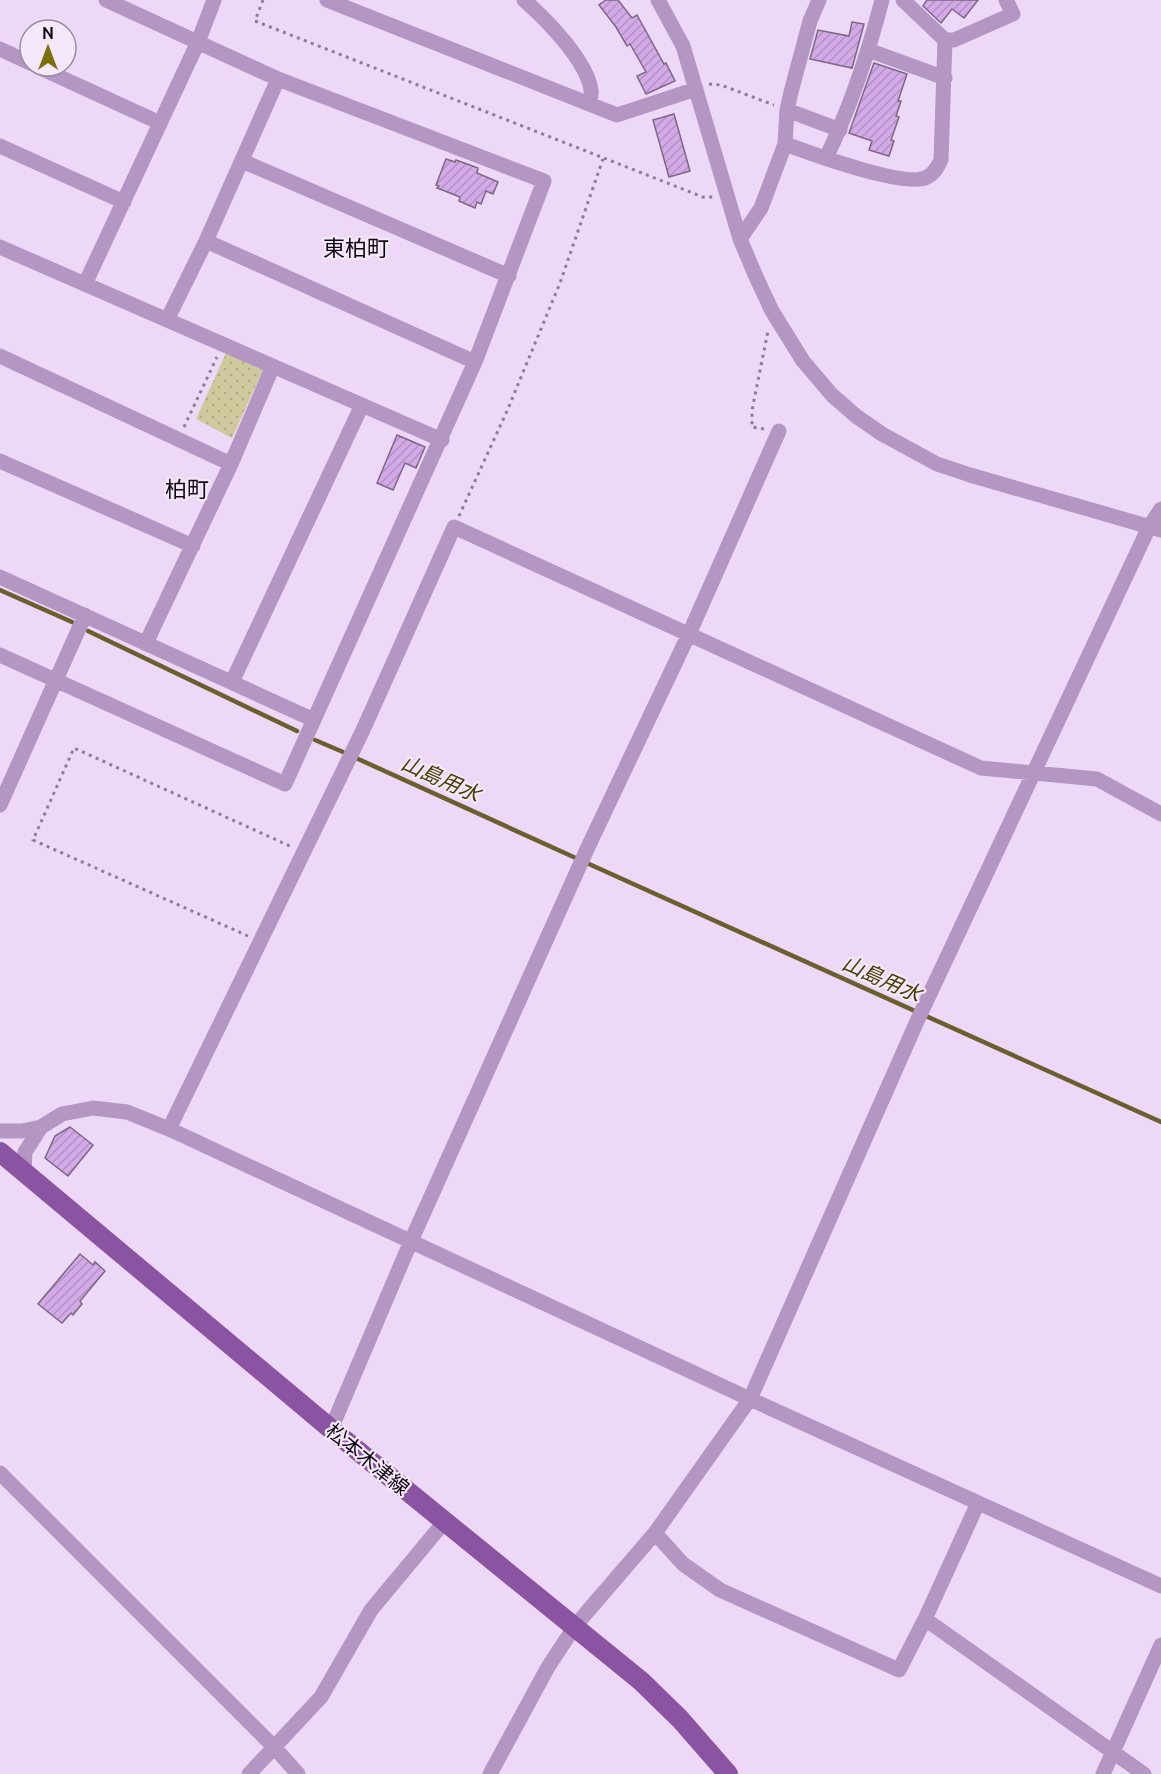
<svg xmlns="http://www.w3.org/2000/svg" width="1161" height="1774" font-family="Ubuntu,'Noto Sans JP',sans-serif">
	<defs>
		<pattern id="grass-dots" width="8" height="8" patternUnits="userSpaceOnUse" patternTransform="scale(1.5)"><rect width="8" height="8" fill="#d0c99d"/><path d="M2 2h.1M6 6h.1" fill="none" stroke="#b1ab86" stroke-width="1.8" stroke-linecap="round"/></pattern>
		<pattern id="building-hatch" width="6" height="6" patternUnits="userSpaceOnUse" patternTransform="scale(1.5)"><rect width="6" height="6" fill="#d3aae7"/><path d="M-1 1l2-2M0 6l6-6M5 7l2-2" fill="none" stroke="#b491c5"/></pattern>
	</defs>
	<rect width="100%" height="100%" fill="#edd8f7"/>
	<path fill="url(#grass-dots)" d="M226,353l37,17 -31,68 -36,-19z"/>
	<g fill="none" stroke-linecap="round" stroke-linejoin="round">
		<path stroke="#6b5f2f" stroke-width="4.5" d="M0,590l72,32
			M88,631l209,100
			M315,740l28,12
			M356,758l222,101
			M589,864l572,258"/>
	</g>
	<path fill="url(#building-hatch)" stroke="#7b6884" stroke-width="1.5" d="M606,0h12l14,18 5,-3 27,49 2,-1 9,18 -29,13 -9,-18 9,-4 -16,-28 -3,2 -11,-19 -17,-22z
		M927,0h51l-14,18 -12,-9 -11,14 -18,-17z
		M852,22l12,2 -12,44 -42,-9 8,-29 31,6z
		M874,63l33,11 -9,27h3l-5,15 3,1 -8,23 3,1 -5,15 -20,-6 3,-9 -23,-8z
		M674,114l16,57 -21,6 -16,-57z
		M446,159l9,3 1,-2 22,8 -1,5 21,9 -5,12 -7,-3 -5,13 -4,-2 -2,6 -16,-7 1,-4 -23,-9 2,-2 -3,-1z
		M397,435l28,12 -9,21 -11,-5 -12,27 -16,-7z
		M70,1127l23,18 -25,31 -23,-18 10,-22z
		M80,1254l13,11 2,-3 10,9 -25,30 2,3 -9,11 -2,-2 -9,10 -24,-19z"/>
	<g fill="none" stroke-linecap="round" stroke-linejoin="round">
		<path stroke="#8b7d92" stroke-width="3" stroke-dasharray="3 4.5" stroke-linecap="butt" d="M263,0l-8,21 448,176h10
			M709,84l12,1 53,20
			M184,427l33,-70
			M764,429l-12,-2v-17l16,-79
			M459,516l48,-105 53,-128 43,-124
			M248,936l-215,-96 41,-92 218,99"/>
		<path stroke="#b396c1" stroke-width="15" d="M327,0l290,115 79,-26
			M524,0c22,19 63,61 67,90 1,4 -1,10 -2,14
			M658,0l25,46 57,193 17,40 15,32 31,50 29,34 24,21 26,18 55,30 33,11 191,55
			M903,0l42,40
			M0,49l30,14
			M868,50l77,28
			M36,66l124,57
			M787,110l53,20
			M785,144c25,9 122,45 142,33 7,-3 11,-11 14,-17l4,-120h9l59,-26 -7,-14
			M0,146l124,56
			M826,158c24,-50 42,-104 56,-158
			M242,161l267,115
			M740,239l21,-31 24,-64 2,-34 4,-18 19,-71 9,-21
			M206,241l269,121
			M0,247l442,193
			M85,284l113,-242 16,-42
			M167,320l39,-79 72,-162
			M0,356l231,108
			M0,461l193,85
			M0,577l314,143
			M146,643l85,-179 42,-98
			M0,655l285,129 190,-422 69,-181 -266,-102 -172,-79
			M232,682l130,-277
			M0,805l85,-190
			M169,1129l194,-399 91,-203 527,241 116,11 64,35
			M0,1131h22l19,-4
			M24,1172l1,-20 16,-25 21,-13 31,-6 34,4 42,17 581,270 411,187
			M331,1429l80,-188 177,-394 101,-213 90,-203
			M0,1473l275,275 23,26
			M655,1533l28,31 37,26 179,80 26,-51 53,-116
			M925,1619l219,155
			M249,1774l72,-77 50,-87 74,-89
			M490,1774l58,-107 27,-41 80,-93 95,-134 168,-380 231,-492 12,-18
			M1103,1774l58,-129"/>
		<path stroke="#8b54a3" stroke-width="20" d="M0,1152l331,277 310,252 39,38 48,55"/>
	</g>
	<g text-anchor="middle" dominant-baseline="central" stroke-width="4.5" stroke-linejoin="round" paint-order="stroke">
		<g font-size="20" fill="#0f0812" stroke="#f5e8fb">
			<text transform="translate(368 1459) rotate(39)">松本木津線</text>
		</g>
		<g font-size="21" font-style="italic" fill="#463c00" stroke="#f5e8fb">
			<text transform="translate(441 778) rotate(24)">山島用水</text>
			<text transform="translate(882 978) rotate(24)">山島用水</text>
		</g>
		<g font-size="22" fill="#0f0812" stroke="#f5e8fb">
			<text x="356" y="247">東柏町</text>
			<text x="187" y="488">柏町</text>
		</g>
	</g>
	<g transform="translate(48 48)"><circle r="28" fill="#f5e8fb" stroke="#998e9e" stroke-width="1.5"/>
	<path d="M0-4.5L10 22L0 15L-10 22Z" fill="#7e6e0a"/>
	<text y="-9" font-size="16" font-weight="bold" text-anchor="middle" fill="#0f0812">N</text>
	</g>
</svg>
